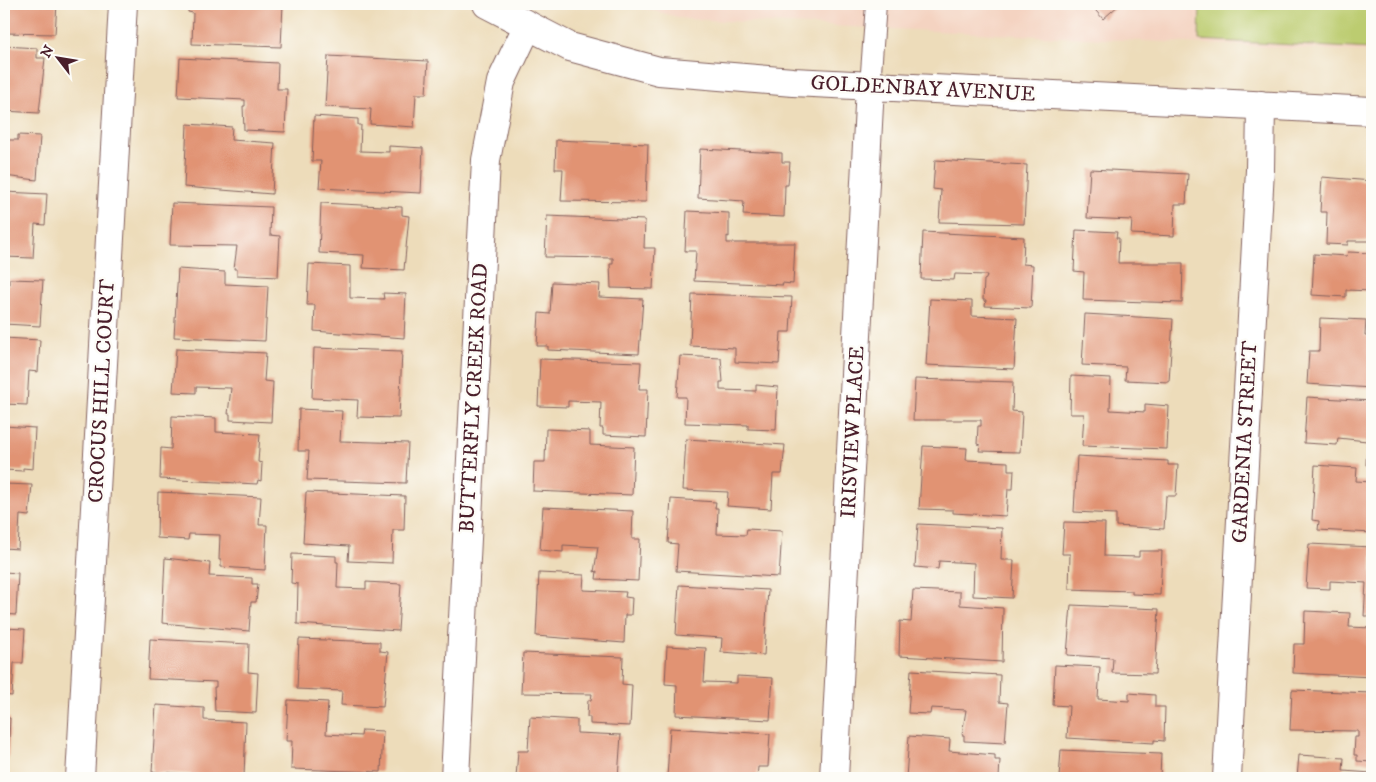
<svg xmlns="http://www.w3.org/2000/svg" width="1376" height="782" font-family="'IM FELL DW Pica',serif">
	<rect width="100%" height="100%" fill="#fdfcf7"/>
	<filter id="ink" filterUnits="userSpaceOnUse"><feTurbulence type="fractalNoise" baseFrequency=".02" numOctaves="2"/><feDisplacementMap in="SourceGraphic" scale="10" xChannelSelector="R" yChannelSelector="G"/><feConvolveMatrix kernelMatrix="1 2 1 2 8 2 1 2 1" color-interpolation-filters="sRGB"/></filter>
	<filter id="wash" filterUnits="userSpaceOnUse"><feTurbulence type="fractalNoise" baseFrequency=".0096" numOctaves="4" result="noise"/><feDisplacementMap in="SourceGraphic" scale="20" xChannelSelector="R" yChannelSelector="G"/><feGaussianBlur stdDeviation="1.12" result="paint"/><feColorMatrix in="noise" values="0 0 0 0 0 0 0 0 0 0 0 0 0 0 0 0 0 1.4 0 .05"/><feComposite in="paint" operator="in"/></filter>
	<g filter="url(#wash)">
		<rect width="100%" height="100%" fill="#eddcba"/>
		<path fill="#f4d3c1" d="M628,4h744v48l-687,-33z"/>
		<path fill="#bccc6f" stroke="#83764d" d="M1200,4h172v45l-173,-9z"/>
		<g id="blocks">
			<path fill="#e19373" d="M4,4h53l-2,30 -51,-1z
				M188,4h95l-2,43 -89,-3 1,-31 -5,-1z
				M1090,4h30l-17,15z
				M4,46l33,2v10h8l-6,55 -35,-2z
				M328,56l100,5 -2,33h-10l-2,33 -44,-3 1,-15 -46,-2z
				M180,58l98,5 -1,26h10l-2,43 -41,-2 -1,-24h2v-6l-67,-3z
				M314,116l44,3v6h3l-1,26 29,1v-6l34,2 -2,45 -102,-5 2,-27h-9z
				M187,124l45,3 -1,13 44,3 -3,51 -88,-7z
				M18,135l22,1 -3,44 -33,-4v-36h14z
				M556,140l92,4 -2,58 -85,-1 2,-32h-8z
				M700,149l82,4v9h8l-2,23h-3l-1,32 -41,-2 1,-14 -46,-3z
				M935,160l92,5 -3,59 -85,-2 2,-32 -8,-1z
				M1090,169l98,5 -2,30h-11l-1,32 -43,-2 1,-14 -45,-2z
				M1322,177l50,4v60h-24v4l-22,-1 1,-32h-7z
				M4,192l43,2 -2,31 -10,-1 -2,34 -29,-1z
				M172,203l99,4 -1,28 10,1 -2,41 -41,-2v-6h-3l3,-23 -67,-1z
				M321,203l81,4v8l7,1 -5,54 -41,-2 1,-13 -45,-2z
				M687,211l42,2v24l-2,-1v7h68l-2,41 -11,-1 1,2 -89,-4 2,-30h-11z
				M547,216l98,4 -1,28h11l-2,41 -42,-1 -1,-24h3v-6l-68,-1z
				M1076,230l41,2 -1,6h3l-1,25h65l-1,40 -99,-3 1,-28 -10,-1z
				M923,232l101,5 -1,27 10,1 -2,43 -46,-2 1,-6h-3l1,-20 2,-1 1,-4 -32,-1 -1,6 -33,-1z
				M1348,252l24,1v38l-26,-1v7l-34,-2 2,-41 33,2z
				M309,264l41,2v32l34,1 -1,-6 23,1 -2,44 -90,-7 1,-26h-8z
				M178,269l47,3v12l43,2 -3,55 -91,-4z
				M9,279l34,1 -3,46 -36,-2v-39h5z
				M552,282l48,2 -1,13 44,2 -4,55 -91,-4v-4h-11l2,-33 11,1z
				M692,294l100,3 -2,35h-9l-2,32 -44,-2v-14l-45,-2z
				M930,299l42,2v15l45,2 -3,51 -88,-4z
				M1085,314l88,5 -4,63 -44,-2 1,-13 -44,-2z
				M1320,318l46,2 -1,16h7v52l-65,-4 2,-33h10z
				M4,338l36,2 -2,32 -9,-1 -2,34 -23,-1z
				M314,348l88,3 -3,67 -42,-1 1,-17 -46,-2z
				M176,349l90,4 -2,28 9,1 -2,40 -41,-2v-6h-2l3,-26 -35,-1v6l-23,-1z
				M680,356l41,2 2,24h-3v8l36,1v-6l22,2 -2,43 -28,-1v-4l-63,-2 1,-26h-9z
				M540,359l101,3 -2,27h9l-2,48 -43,-2v-7h-3l1,-26 -33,-1v6l-30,-1z
				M1071,376l40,2 -1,32 35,2v-8l24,2 -2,43 -85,-3 2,-32h-14z
				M915,379l98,3 -1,29 10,1 -2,40 -41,-1 1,-6 -3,-1 1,-18h3v-6h-68z
				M1307,397l65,4v70h-3v-5l-3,-1 1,-24 -29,-3 -1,7 -33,-2z
				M299,409l43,2 -2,30 68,2 -2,40 -99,-3 2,-29h-11z
				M172,416l44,2v14l44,2 -2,28 4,1 -1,18 -3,-1 -1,4 -97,-5 1,-31 10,1z
				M4,426l31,2 -2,41 -10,-1v3l-19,-1z
				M546,429l44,2v14l44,2 -2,48 -99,-4 1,-29h11z
				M686,439l99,6 -3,29h-9l-2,35 -44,-3 1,-14 -45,-2z
				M923,446l44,2 -1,12 42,2v8h6l-1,19h-5l-2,27 -53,-3v-3l-34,-1z
				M1077,456l91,5v4h10l-2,31h-10l-2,33 -48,-3v-12l-42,-2z
				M1315,465l42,3 -1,13 16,1v51l-54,-3 1,-9 -7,-1z
				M4,484l28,1 -3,31 -9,-1 -2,34 -14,-1z
				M158,492l103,5 -2,28h8l-2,45 -44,-3v-7h-2l1,-25 -31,-1 -1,6 -31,-2z
				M306,492l99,4 -1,34h-11l-1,33 -44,-2 1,-15 -46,-3z
				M671,499l45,3 -1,6h3l-1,26 29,1 1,-6 35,2 -3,46 -103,-6 2,-27 -10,-1z
				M543,507l90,4 -1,28h8l-2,42 -42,-2 1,-8 -3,1 4,-25 -35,-2v7l-23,-2z
				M1064,522l41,1 -1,33 35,1v-6h23l-2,44 -28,-1v-3l-63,-2 1,-35h-8z
				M918,524l84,4 -1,32h13l-2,38 -39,-2 1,-33 -35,-2 -1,8 -23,-2z
				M1309,544l63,3v69h-8l2,-33 -36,-2v8l-24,-1z
				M292,554l44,2v6h2l-1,26 29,1v-7l35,2 -3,47 -101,-7 1,-40 -7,-1z
				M165,558l45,5 -1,13 43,2v6h6l-2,18h-5l-2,29 -87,-8z
				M4,572l14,1 -2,42 -12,-1z
				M539,573l45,2 -1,15 43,2 -1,5 7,1 -1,17h-6l-1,28 -88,-7z
				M679,585l89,5 -4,65 -43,-3 1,-14 -46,-3z
				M913,590l47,2v13l43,3 -1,54 -103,-6 1,-35 11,1z
				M1071,605l88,4 -4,65 -43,-1 1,-15 -46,-3z
				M1305,611l45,2 -1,14 23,1v49l-79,-4 1,-29h10z
				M4,628l21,1 -2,34h-9l-2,33 -8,-1z
				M150,639l99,5 -1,28 10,1 -2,40 -41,-2 -1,-24h2v-5l-68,-3z
				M299,639l81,3v9l8,1 -5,55 -42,-2 1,-14 -45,-2z
				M667,646l39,2 -2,34 33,1v-7l36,2 -3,42 -94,-5 1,-30 -12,-1z
				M523,653l100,4 -1,27 10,1 -2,41 -40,-2v-7h-3l1,-17h3l1,-6 -71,-1z
				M1055,665l45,2 -2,32 31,2v-8l26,2v12h10l-1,34 -10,-1v3l-87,-5 2,-32 -16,-1z
				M911,670l89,5 -1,27 9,1 -3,40 -41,-2v-6h-2l4,-25 -35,-2 -1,6 -22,-1z
				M1292,690l80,3v69l-15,-1v-6h-3l1,-18h3v-6l-68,-1z
				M288,700l40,2 -2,32 35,2 1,-6 21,1 -2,41 -90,-3 1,-28h-6z
				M156,705l48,3v12l42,2 -2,55 -92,-5z
				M530,717l47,3v13l44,2 -3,43h-102l2,-27h10z
				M4,718h6l-2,43h-4z
				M670,728l100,6 -2,33h-10l-1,11h-90z
				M909,736l41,3 -1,12 46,4v5h5l-1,18h-93z
				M1061,750l100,4 -1,24h-101z
				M1299,755l45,3 -1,13 29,2v5h-75z"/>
		</g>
	</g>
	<g filter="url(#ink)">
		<use href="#blocks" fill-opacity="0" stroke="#83615d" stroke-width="1"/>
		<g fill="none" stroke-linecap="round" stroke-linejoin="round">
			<g stroke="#83615d" stroke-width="22">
				<path id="lane" d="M870,86l6,-82"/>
			</g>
			<g stroke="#83615d" stroke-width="30">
				<path id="street" d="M487,4l83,43 89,24 134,11 579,29
					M80,778l43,-774
					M455,778l31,-618 15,-78 27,-57
					M834,778l36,-692
					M1227,778l33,-608 1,-65"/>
			</g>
			<use href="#lane" stroke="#fff" stroke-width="20"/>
			<use href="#street" stroke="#fff" stroke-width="28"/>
		</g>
	</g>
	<g text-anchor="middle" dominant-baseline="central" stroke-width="5" stroke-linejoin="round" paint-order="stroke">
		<g font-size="21" fill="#4a1f2b" stroke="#fdfcf7">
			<text transform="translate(923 89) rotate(3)">GOLDENBAY AVENUE</text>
			<text transform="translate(102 391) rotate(-87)">CROCUS HILL COURT</text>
			<text transform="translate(474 398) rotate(-87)">BUTTERFLY CREEK ROAD</text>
			<text transform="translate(853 432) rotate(-87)">IRISVIEW PLACE</text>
			<text transform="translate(1245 442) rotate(-87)">GARDENIA STREET</text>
		</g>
	</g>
	<rect width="1376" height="782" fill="none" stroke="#fdfcf7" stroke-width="20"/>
	<g transform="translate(58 58) rotate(301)" stroke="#fdfcf7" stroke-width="4" paint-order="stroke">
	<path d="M0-4L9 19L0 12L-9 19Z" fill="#4a1f2b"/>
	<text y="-8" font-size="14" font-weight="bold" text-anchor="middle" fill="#4a1f2b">N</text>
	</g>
</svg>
